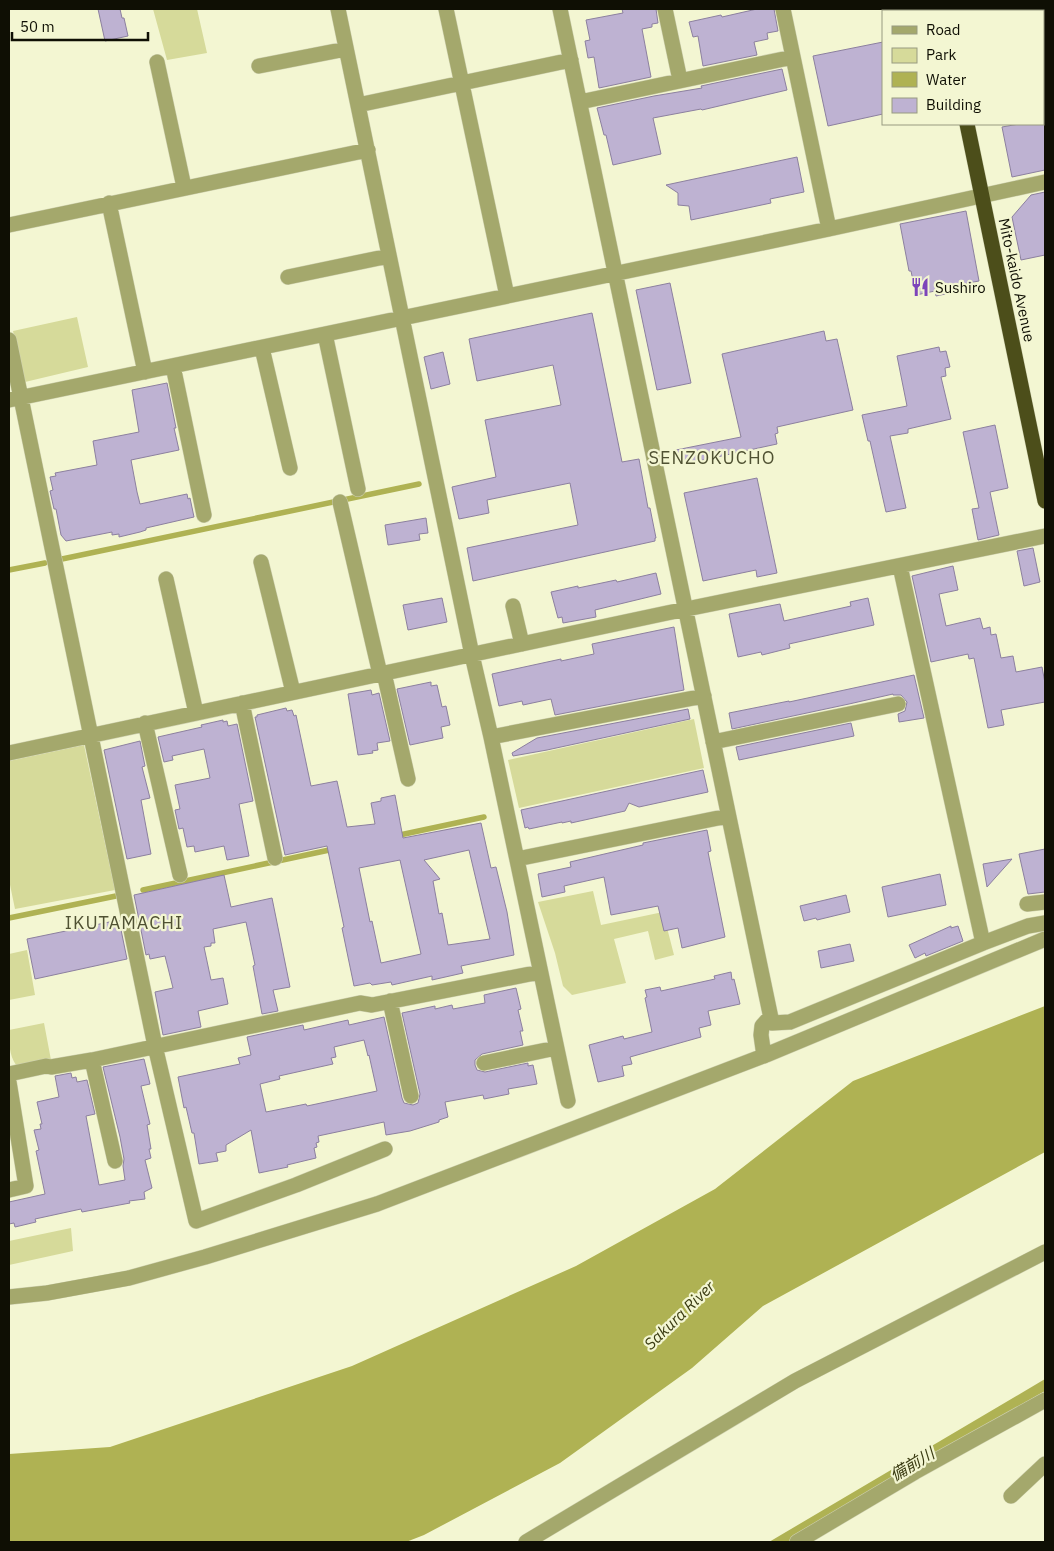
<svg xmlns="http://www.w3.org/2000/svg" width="1054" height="1551" font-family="'IBM Plex Sans','Noto Sans JP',sans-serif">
	<rect width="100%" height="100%" fill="#f3f6d2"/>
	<path fill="#d6da9a" d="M153,9h44l10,44 -40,7z
		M77,317l11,50 -63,15 -12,-51z
		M694,719l10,49 -185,40 -11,-48z
		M84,745l31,145 -100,19 -6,-29v-119z
		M593,891l8,34 62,-13 11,43 -19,5 -7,-29 -34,8 12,44 -54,12 -9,-9 -8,-33 -17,-51z
		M27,950l8,45 -26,5v-46z
		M44,1023l7,37 -35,5c-7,-10 -7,-23 -7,-35z
		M71,1228l2,23 -64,14v-24z"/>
	<path fill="#afb253" d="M1045,1006v146l-282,154 -71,62 -132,95 -136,72 -18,7h-397v-88l101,-7 242,-81 224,-100 139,-77 138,-108z
		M1045,1379v12l-257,151h-19z"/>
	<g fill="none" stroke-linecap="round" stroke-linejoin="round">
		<path stroke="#afb253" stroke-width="5.5" d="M62,559l357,-75
			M9,570l36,-7
			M395,836l89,-19
			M143,890l191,-41
			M9,918l107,-22"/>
	</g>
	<path fill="#beb2d2" stroke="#8c809f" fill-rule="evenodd" d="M98,9h22l2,9h2l4,18 -23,5z
		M622,9h34l2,14 -6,1v3l-10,2 9,48 -52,11 -5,-31 -6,1 -3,-17 5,-1 -4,-20 37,-7z
		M757,9h17l4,22 -11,2 1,6 -14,3 3,13 -54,11 -5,-30 -5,1 -4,-15 32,-7 1,2z
		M883,42v72l-55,12 -15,-70z
		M782,69l5,21 -85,20 -1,-1 -48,9 8,36 -48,11 -7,-30h-2l-7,-27 57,-12 48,-8 -1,-2z
		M1019,124h26v46l-33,7 -10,-50z
		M797,157l7,35 -34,7 1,4 -80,17 -2,-14 -11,-1v-12l-12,-8z
		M1045,192v63l-24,5 -9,-43 19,-22z
		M966,211l13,70 -21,4 1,6 -23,5 -1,-5 -19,4 -5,-24h-2l-9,-47z
		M670,283l21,100 -34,7 -21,-100z
		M592,313l30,149 17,-3 9,49h2l6,30h-1v3l-182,40 -6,-33 111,-23 -8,-42 -83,17 2,13 -30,6 -7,-32 44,-10 -11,-57 76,-15 -8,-40 -76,16 -8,-42z
		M824,331l2,10 11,-2 16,71 -76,17 1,6 -3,1 2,10 -97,21 -4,-15 65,-13 -19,-83z
		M939,347l1,5 6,-1 4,16 -5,1 1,8 -5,1 10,42 -43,10v4l-18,3 16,72 -20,4 -16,-71h-2l-6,-26 45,-9 -10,-50z
		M443,352l7,32 -19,5 -7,-32z
		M167,383l9,45h-2l5,22 -48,10 6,32 3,12 47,-10 1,5 2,-1 4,19 -48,11v2l-6,2 -21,5v-3l-7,1v-3l-46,9 -5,-6 -5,-26h-2l-4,-18 3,-1 -3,-13 6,-1 -1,-3 42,-8 -4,-24 46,-9 -7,-42z
		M995,425l13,63 -18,4 9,43 -21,5 -6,-31 7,-1 -16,-76z
		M757,478l20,95 -20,4 -1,-7 -53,11 -19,-88z
		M426,518l2,15 -9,1 1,6 -32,5 -3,-20z
		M1033,548l7,34 -16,4 -7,-35z
		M953,566l5,24 -19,4 7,32 34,-8 3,11 7,-2 1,8 5,-1 5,24 12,-2 3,16 26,-5 3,16v19l-44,8 3,15 -16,3 -14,-70 -5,1 -1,-5 -37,8 -19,-86z
		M656,573l5,21 -66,16 1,7 -33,6 -1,-6 -4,1 -7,-26 27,-6v2l38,-8 1,2z
		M442,598l5,24 -39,8 -5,-25z
		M868,598l6,27 -85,19 1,4 -28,7 -1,-3 -23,5 -9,-43 51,-10 4,17 67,-15 -1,-4z
		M674,627l10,63 -129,25 -4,-16 -28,6 -1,-4 -23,5 -7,-32 69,-15v2l33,-7 -2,-10z
		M914,675l10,43 -25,4 -1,-8 7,-3 2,-9 -6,-7h-8v-1l-44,10 -117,25 -3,-16 60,-12v1z
		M431,682v4l6,-1 5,22 4,-1 4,19 -9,2 2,11 -33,7 -13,-56z
		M371,690l1,5 7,-2 11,48 -13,2 1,7 -6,1 1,2 -15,2 -10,-61z
		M286,708l1,3 5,-1 2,6 2,-1 15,71 26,-5 10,46 28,-3 -4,-21 10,-2v-3l14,-3 8,43 78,-15 10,45 5,-1 11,45 7,43 -53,11 2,7 -31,7v-4l-40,9 -1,-3 -19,3 -2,-2 -16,3 -12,-58 2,-1 -17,-81 -42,9 -30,-138h2v-2zM469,850l21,89 -42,6 -6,-32 -3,1 -6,-33 7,-2 -16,-19zM400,860l21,94 -40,9 -9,-42 -2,1 -11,-54z
		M688,709l2,10 -143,31 -34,6 -1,-3 25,-15z
		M223,720v2l4,-1 1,5 9,-2 16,77 -14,3 10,52 -22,4 -3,-14 -29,6 -1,-6 -7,1 -4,-19 -4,1 -4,-19 5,-1 -5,-24 35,-7 -6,-29 -32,7 1,4 -9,2 -6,-25 44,-10 -1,-2z
		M851,723l3,13 -115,24 -3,-13z
		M140,741l5,25 -3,1 8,31 -9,2 10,54 -24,5 -23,-109z
		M703,770l5,22 -69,15 -10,-4 -4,8 -54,12v-2l-9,2v-1l-33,7 -1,-2 -3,1 -4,-18z
		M707,830l4,21 -3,1 17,85 -43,11 -4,-20 -14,3 -6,-25 -47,9 -7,-38 -40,9 1,6 -23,5 -4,-23 33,-7 -1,-5 73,-17v-2z
		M1045,849v43l-17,2 -9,-40z
		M1012,859l-25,28 -4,-23z
		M940,874l6,31 -58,12 -6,-30z
		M224,875l7,32 41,-9 18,89 -17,3 5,21 -16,3 -9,-48 2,-1 -9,-43 -33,7 2,14h-4v3l-7,1 7,33 12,-2 5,26 -30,7 3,16 -38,8 -8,-43 18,-4 -8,-32 -15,3 -1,-5 -3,1 -12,-60z
		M846,895l4,17 -33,8 -1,-2 -12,3 -4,-15z
		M119,920l8,39 -92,20 -8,-40z
		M951,926v2l7,-2 5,15 -37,15 -1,-3 -10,5 -6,-13z
		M850,944l4,17 -33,7 -3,-17z
		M731,972l1,8 2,-1 6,25 -32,7 3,14 -12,3 2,9 -71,20 2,7 -10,2 2,10 -26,6 -9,-37 34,-9 1,3 28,-7 -7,-34 2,-1 -2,-7 15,-3 1,4 54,-12 -1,-3z
		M516,988l5,21 -3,1 5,21h-3l3,14 -41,9 -7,6v5l2,5 8,2 43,-9v3l5,-1 4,19 -29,5 1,5 -25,5 -1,-4 -38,7 3,15 -9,3v2l-29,9 -24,4 -2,-13 -66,14 1,6 -3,1 1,4 -3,1 2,10 -29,7 1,2 -29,6 -8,-43 -25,15v6l-10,2 2,8 -19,3 -5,-31h-2l-6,-26 -2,1 -6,-31 62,-13 -2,-6 13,-3 -4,-18 56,-12 1,5 44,-10 1,5 35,-8 18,81 2,5 9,2 5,-2 2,-9 -18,-81 33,-7v3l17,-4 1,4 32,-6 -1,-8zM364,1040l4,16 1,-1 8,36 -70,15 -1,-2 -40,8 -6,-28 20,-5 -1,-3 54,-12 -2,-6 5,-1 -2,-10z
		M144,1059l6,25 -9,2 9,38 -3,1 4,24h-2l2,9 -6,2 7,28 -8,4 1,7 -16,2 1,2 -48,9 -1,-3 -46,10 1,3 -21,5 -1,-4 -5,1v-22l36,-8 -9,-43 3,-1 -5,-20 7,-1 -1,-5h2l-5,-22 22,-5 -4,-21 16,-3 1,5 4,-1 1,5 10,-2 8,34 -9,2 13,69 26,-5 -2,-14 1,-7 -4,-22 -17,-70z"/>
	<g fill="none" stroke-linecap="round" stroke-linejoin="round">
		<g stroke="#cfd1b1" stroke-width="16">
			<path id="minor" d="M338,9l134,646 19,82 77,364
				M446,9l61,287
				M560,9l212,1014 18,-1 193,-79 45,-17 17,-3
				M665,9l15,71
				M783,9l46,220
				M157,62l27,125
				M259,66l87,-17
				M580,102l213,-45
				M358,105l213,-45
				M109,203l36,169
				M9,225l359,-75
				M288,277l101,-21
				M325,334l33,155
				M9,340l146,706 41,175 100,-36 89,-36
				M262,348l28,120
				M173,366l31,149
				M9,400l820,-171 216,-47
				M340,502l40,172
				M261,562l32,130
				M900,566l83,377
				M166,579l30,134
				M513,606l9,38
				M384,673l24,106
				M242,703l33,155
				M145,723l35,152
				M491,737l213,-41
				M713,742l185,-38
				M9,753l658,-140 378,-77
				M517,859l211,-43
				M1027,904l18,-2
				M390,1001l21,95
				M764,1056l-3,-21 1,-9 8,-9
				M92,1060l23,101
				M484,1063l72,-15
				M9,1074l37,-8 5,1 41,-7 268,-57 12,2 168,-33
				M9,1082l17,104 -17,4
				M9,1297l38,-4 82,-15 76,-21 172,-53 389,-149 279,-116
				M1011,1496l34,-32
				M526,1542l269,-161 250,-129
				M797,1542l118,-70 130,-72"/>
		</g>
		<g stroke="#cfd1b1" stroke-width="16">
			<path id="highway" d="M944,9v2
				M967,124l78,377"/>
		</g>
		<use href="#minor" stroke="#a4a86c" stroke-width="15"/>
		<use href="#highway" stroke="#4c4e1a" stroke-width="15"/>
	</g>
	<defs>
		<g id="restaurant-bare" transform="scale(1.5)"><path d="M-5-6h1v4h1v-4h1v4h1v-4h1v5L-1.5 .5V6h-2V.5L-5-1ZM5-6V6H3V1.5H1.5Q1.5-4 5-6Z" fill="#7d44ba" stroke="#f3f6d2" stroke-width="2.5" paint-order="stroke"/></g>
	</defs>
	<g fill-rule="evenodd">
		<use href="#restaurant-bare" x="920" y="287"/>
	</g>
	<g text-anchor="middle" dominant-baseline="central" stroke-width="4.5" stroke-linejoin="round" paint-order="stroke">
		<g font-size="15" fill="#0f0f04" stroke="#f3f6d2">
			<text transform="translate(1017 280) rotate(78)">Mito-kaido Avenue</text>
		</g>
		<g font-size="15" fill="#0f0f04" stroke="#f3f6d2" text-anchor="start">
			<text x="935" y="287">Sushiro</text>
		</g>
		<g font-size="16" font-style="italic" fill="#3a3b12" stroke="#f3f6d2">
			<text transform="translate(679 1315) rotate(-44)">Sakura River</text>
			<text transform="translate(912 1464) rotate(-31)">備前川</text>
		</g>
		<g font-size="18" letter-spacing="1" fill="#4f5132" stroke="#f3f6d2">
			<text x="712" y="457">SENZOKUCHO</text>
			<text x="124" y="922">IKUTAMACHI</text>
		</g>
	</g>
	<rect width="1054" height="1551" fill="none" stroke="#0f0f04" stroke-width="20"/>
	<rect x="882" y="10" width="162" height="115" fill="#f3f6d2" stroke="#989a80"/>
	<rect x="892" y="26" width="25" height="8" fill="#a4a86c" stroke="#989a80"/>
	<text x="926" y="35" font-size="15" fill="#0f0f04">Road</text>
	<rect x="892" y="48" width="25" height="15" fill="#d6da9a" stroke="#989a80"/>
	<text x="926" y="60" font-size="15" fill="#0f0f04">Park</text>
	<rect x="892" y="72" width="25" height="15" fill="#afb253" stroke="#989a80"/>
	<text x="926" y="85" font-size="15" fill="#0f0f04">Water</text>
	<rect x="892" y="98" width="25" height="15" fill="#beb2d2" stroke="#989a80"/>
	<text x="926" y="110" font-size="15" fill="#0f0f04">Building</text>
	<path d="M12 32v8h136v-8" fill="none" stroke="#0f0f04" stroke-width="2.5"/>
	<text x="20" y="32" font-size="15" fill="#0f0f04" stroke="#f3f6d2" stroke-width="4" paint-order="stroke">50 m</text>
</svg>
